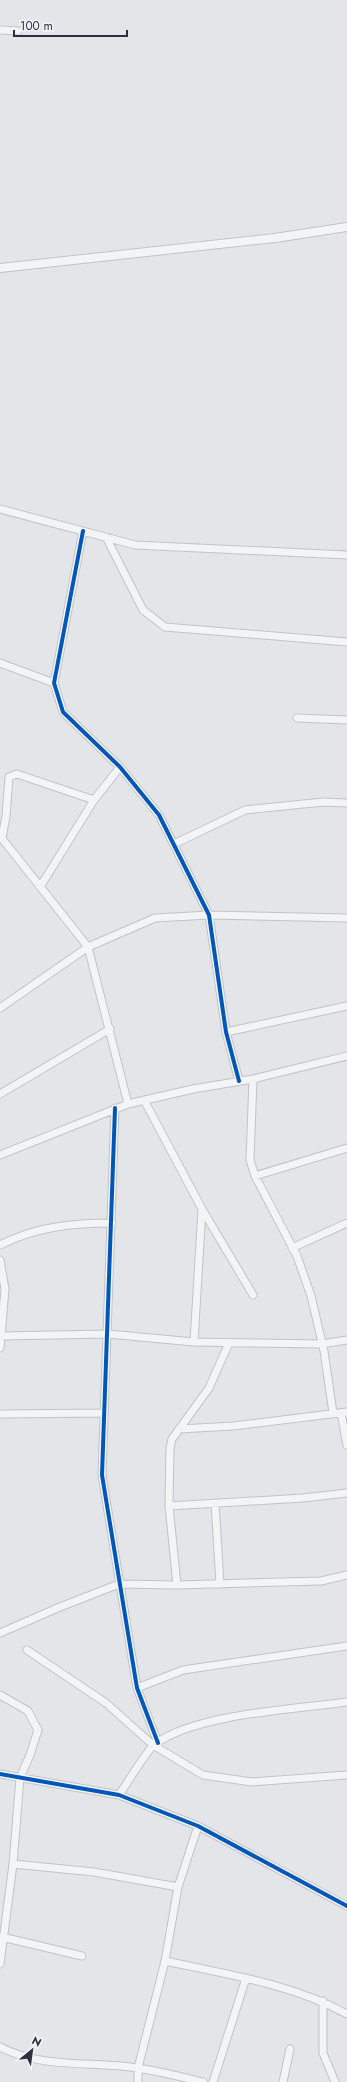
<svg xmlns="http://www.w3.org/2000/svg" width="347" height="2082" font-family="Jost,sans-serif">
	<rect width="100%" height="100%" fill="#e4e5e9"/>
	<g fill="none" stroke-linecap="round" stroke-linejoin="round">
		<g stroke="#c2c3c7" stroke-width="9">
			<path id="minor" d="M0,30l18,1
				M0,509l135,36 212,10
				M83,531l-29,152 9,29 57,55 39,48 50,100 17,117 13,49
				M106,537l37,73 22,17 182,15
				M0,663l54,20
				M297,718l50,2
				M0,836l88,111 40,157
				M2,838l4,-22 3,-39 8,-3 77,26
				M174,844l71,-34 78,-8 24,1
				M40,887l54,-87 26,-33
				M0,1008l88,-61 67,-29 54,-3 138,3
				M226,1032l121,-26
				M253,1079l-3,81 5,16 42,80 14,40 13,55 9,62
				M0,1094l110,-65
				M144,1100l58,109 51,86
				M115,1108l-13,367 35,213 21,55
				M0,1155l128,-51 65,-15 60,-10 94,-23
				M255,1176l92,-28
				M0,1245c36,-18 72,-22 112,-22
				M292,1248l55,-25
				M0,1260l5,29 -5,59
				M0,1336l108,-2 86,8 128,2 25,-4
				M194,1342l8,-133
				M341,1413l6,32
				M0,1414l104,-1
				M179,1429l54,-3 114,-14
				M215,1503l5,81
				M169,1506l134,-8 44,-5
				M177,1585l-8,-79 1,-58 2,-9 37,-51 20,-45
				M0,1633l60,-26 59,-23 58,1 144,-4 26,-6
				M27,1650l79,53 47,42 50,30 49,7 95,-7
				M137,1688l46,-18 164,-24
				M0,1695l28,16 10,19 -8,25 -10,23 -7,86 -13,100
				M0,1774l119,21 79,31 149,80
				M119,1795c8,-11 27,-44 35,-50 39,-31 142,-36 193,-43
				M13,1864l81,8 84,15
				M2,1937l80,19
				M165,1961c61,13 127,23 182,53
				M323,2001v52l12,29
				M0,2047c43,22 91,14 137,21 22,3 44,9 66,14
				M138,2082v-14l27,-107 13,-74 20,-61
				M213,2082l33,-104
				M283,2082l7,-33"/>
		</g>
		<g stroke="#c2c3c7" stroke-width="10">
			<path id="tertiary" d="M0,268l275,-30 72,-11"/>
		</g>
		<use href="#minor" stroke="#f3f4f6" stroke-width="7"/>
		<use href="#tertiary" stroke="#f3f4f6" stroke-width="8"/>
		<g stroke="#f2f4f8" stroke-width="6">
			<path id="cycleway" d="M83,531l-29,152 9,29 57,55 39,48 50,100 17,117 13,49
				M115,1108l-13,367 35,213 21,55
				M0,1774l119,21 79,31 149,80"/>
		</g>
		<use href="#cycleway" stroke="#0057b8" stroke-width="4"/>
	</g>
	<g transform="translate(32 2050) rotate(29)" stroke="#f2f4f8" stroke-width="3" paint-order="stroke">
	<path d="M0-3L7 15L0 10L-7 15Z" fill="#2b2f42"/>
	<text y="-6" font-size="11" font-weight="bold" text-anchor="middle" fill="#2b2f42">N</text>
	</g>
	<path d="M14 30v6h113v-6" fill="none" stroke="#2b2f42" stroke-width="2"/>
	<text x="20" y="30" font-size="12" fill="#2b2f42" stroke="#f2f4f8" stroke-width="3" paint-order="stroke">100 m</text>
</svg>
